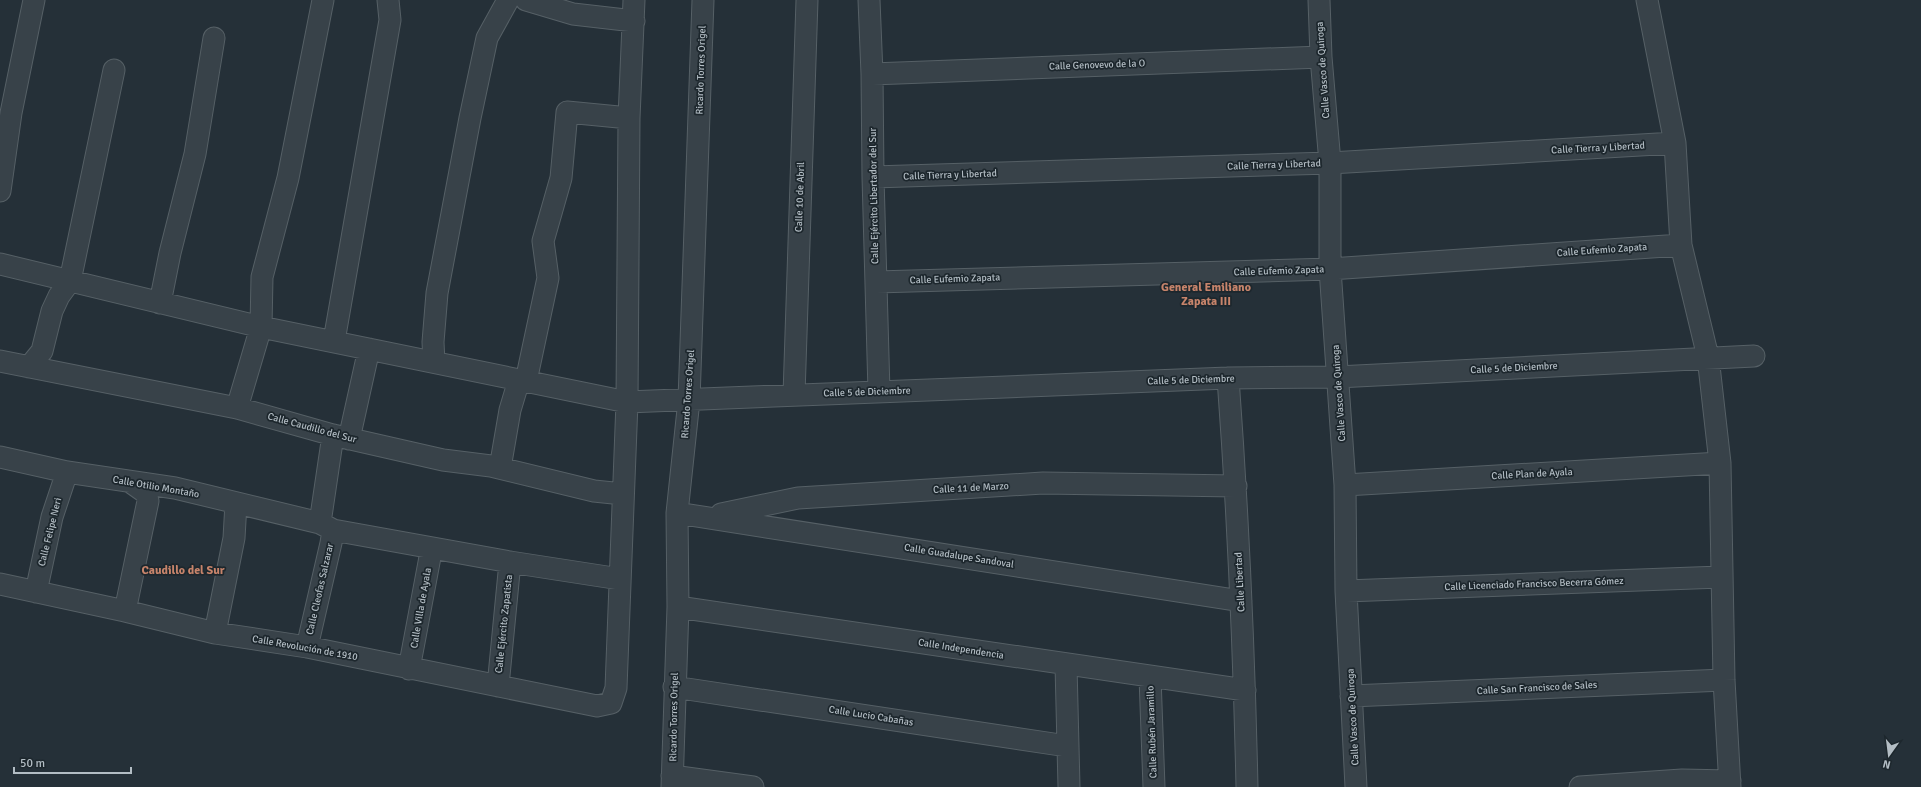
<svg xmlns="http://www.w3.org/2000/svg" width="1921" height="787" font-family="Signika,sans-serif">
	<rect width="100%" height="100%" fill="#253038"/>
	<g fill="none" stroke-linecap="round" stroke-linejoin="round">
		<g stroke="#566066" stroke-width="23">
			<path id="minor" d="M526,0l47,14 61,7
				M869,0l3,74 1,103 6,215
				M1319,0l2,57 9,106v106l15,216 1,106 10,196
				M1647,0l28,143 6,102 27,112 12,106 4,217 6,107
				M872,74l449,-17
				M873,177l457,-14 345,-20
				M0,191l11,-78 23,-113
				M0,264l261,63 366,75 601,-24 109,-1 417,-21
				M876,282l454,-13 351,-24
				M160,303l10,-50 25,-99 19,-116
				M334,341l56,-321 -2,-20
				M0,361l237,47 96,27 110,25 48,6 103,25 29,3
				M434,362l-1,-20 4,-49 33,-175 17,-80 21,-38
				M29,367l13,-16 10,-40 7,-15 11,-15 44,-211
				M1228,378c10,136 16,272 19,409
				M526,381l22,-103 -5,-37 18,-63 6,-66 62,6
				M794,395l13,-395
				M237,408l24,-81 1,-50 26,-99 35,-178
				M349,439l20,-90
				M0,457l67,15 108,16 145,35 13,7 177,32 110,17
				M500,468l10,-58 9,-30
				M1345,485l375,-22
				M677,513l564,88
				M721,514l77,-16 245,-15 193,3
				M320,523l13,-88
				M0,584l125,27 90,22 92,14 290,59 14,-3 5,-15 11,-286 2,-284 5,-118
				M1346,591l375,-14
				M36,592l16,-75 15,-45
				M678,607l567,83
				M125,611l23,-110 -2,-8 -17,-12
				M215,633l19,-95 2,-35
				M307,647l24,-104 2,-13
				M1066,665l3,122
				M409,669l21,-112 -3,-10
				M1150,677l4,110
				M498,686l12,-124
				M674,687l393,59
				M1351,696l373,-16
				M672,776l81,11
				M672,787l6,-180 -1,-94 12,-113 14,-400
				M1580,787l102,-7 48,1"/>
		</g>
		<use href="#minor" stroke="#384249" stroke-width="21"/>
	</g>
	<g text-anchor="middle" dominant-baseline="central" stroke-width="3.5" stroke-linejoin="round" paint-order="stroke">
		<g font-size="10" fill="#b3bdc4" stroke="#1d272d">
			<text transform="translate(1097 65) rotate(-2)">Calle Genovevo de la O</text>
			<text transform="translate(701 70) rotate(-88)">Ricardo Torres Origel</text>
			<text transform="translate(1323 70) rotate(-94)">Calle Vasco de Quiroga</text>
			<text transform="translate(1598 148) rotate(-3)">Calle Tierra y Libertad</text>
			<text transform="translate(1274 165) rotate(-2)">Calle Tierra y Libertad</text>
			<text transform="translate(950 175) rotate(-2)">Calle Tierra y Libertad</text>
			<text transform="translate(874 196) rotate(-91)">Calle Ejército Libertador del Sur</text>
			<text transform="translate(800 197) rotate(-88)">Calle 10 de Abril</text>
			<text transform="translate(1602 250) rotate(-4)">Calle Eufemio Zapata</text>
			<text transform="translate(1279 271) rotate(-2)">Calle Eufemio Zapata</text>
			<text transform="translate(955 279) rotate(-2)">Calle Eufemio Zapata</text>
			<text transform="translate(1514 368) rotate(-3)">Calle 5 de Diciembre</text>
			<text transform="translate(1191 380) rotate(-2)">Calle 5 de Diciembre</text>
			<text transform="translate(867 392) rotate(-2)">Calle 5 de Diciembre</text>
			<text transform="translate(1339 393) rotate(-94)">Calle Vasco de Quiroga</text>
			<text transform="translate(688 394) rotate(-86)">Ricardo Torres Origel</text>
			<text transform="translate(312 428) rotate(15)">Calle Caudillo del Sur</text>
			<text transform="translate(1532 474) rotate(-3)">Calle Plan de Ayala</text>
			<text transform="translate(156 487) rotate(10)">Calle Otilio Montaño</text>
			<text transform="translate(971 488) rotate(-3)">Calle 11 de Marzo</text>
			<text transform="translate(50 532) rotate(-76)">Calle Felipe Neri</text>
			<text transform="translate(959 556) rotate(9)">Calle Guadalupe Sandoval</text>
			<text transform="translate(1240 582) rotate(-93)">Calle Libertad</text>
			<text transform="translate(1534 584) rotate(-2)">Calle Licenciado Francisco Becerra Gómez</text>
			<text transform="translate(320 589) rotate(-77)">Calle Cleofas Salzarar</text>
			<text transform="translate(421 608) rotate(-80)">Calle Villa de Ayala</text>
			<text transform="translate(504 624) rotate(-84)">Calle Ejército Zapatista</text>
			<text transform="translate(305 648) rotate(10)">Calle Revolución de 1910</text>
			<text transform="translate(961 649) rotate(9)">Calle Independencia</text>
			<text transform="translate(1537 688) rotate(-3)">Calle San Francisco de Sales</text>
			<text transform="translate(871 716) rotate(9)">Calle Lucio Cabañas</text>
			<text transform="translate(674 717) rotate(-89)">Ricardo Torres Origel</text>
			<text transform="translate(1353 717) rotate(-93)">Calle Vasco de Quiroga</text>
			<text transform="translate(1152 732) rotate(-92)">Calle Rubén Jaramillo</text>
		</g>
		<g font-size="12" font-weight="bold" fill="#c7846b" stroke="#1d272d">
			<text x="1206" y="287">General Emiliano<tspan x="1206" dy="14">Zapata III</tspan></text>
			<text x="183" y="570">Caudillo del Sur</text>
		</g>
	</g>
	<g transform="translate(1889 755) rotate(194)" stroke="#1d272d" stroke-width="3" paint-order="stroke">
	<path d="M0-3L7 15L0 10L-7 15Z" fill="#b3bdc4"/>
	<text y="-6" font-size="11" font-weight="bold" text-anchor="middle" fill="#b3bdc4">N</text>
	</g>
	<path d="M14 767v6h117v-6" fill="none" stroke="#b3bdc4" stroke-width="2"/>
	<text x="20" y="767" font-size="12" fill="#b3bdc4" stroke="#1d272d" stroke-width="3" paint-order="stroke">50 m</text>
</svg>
